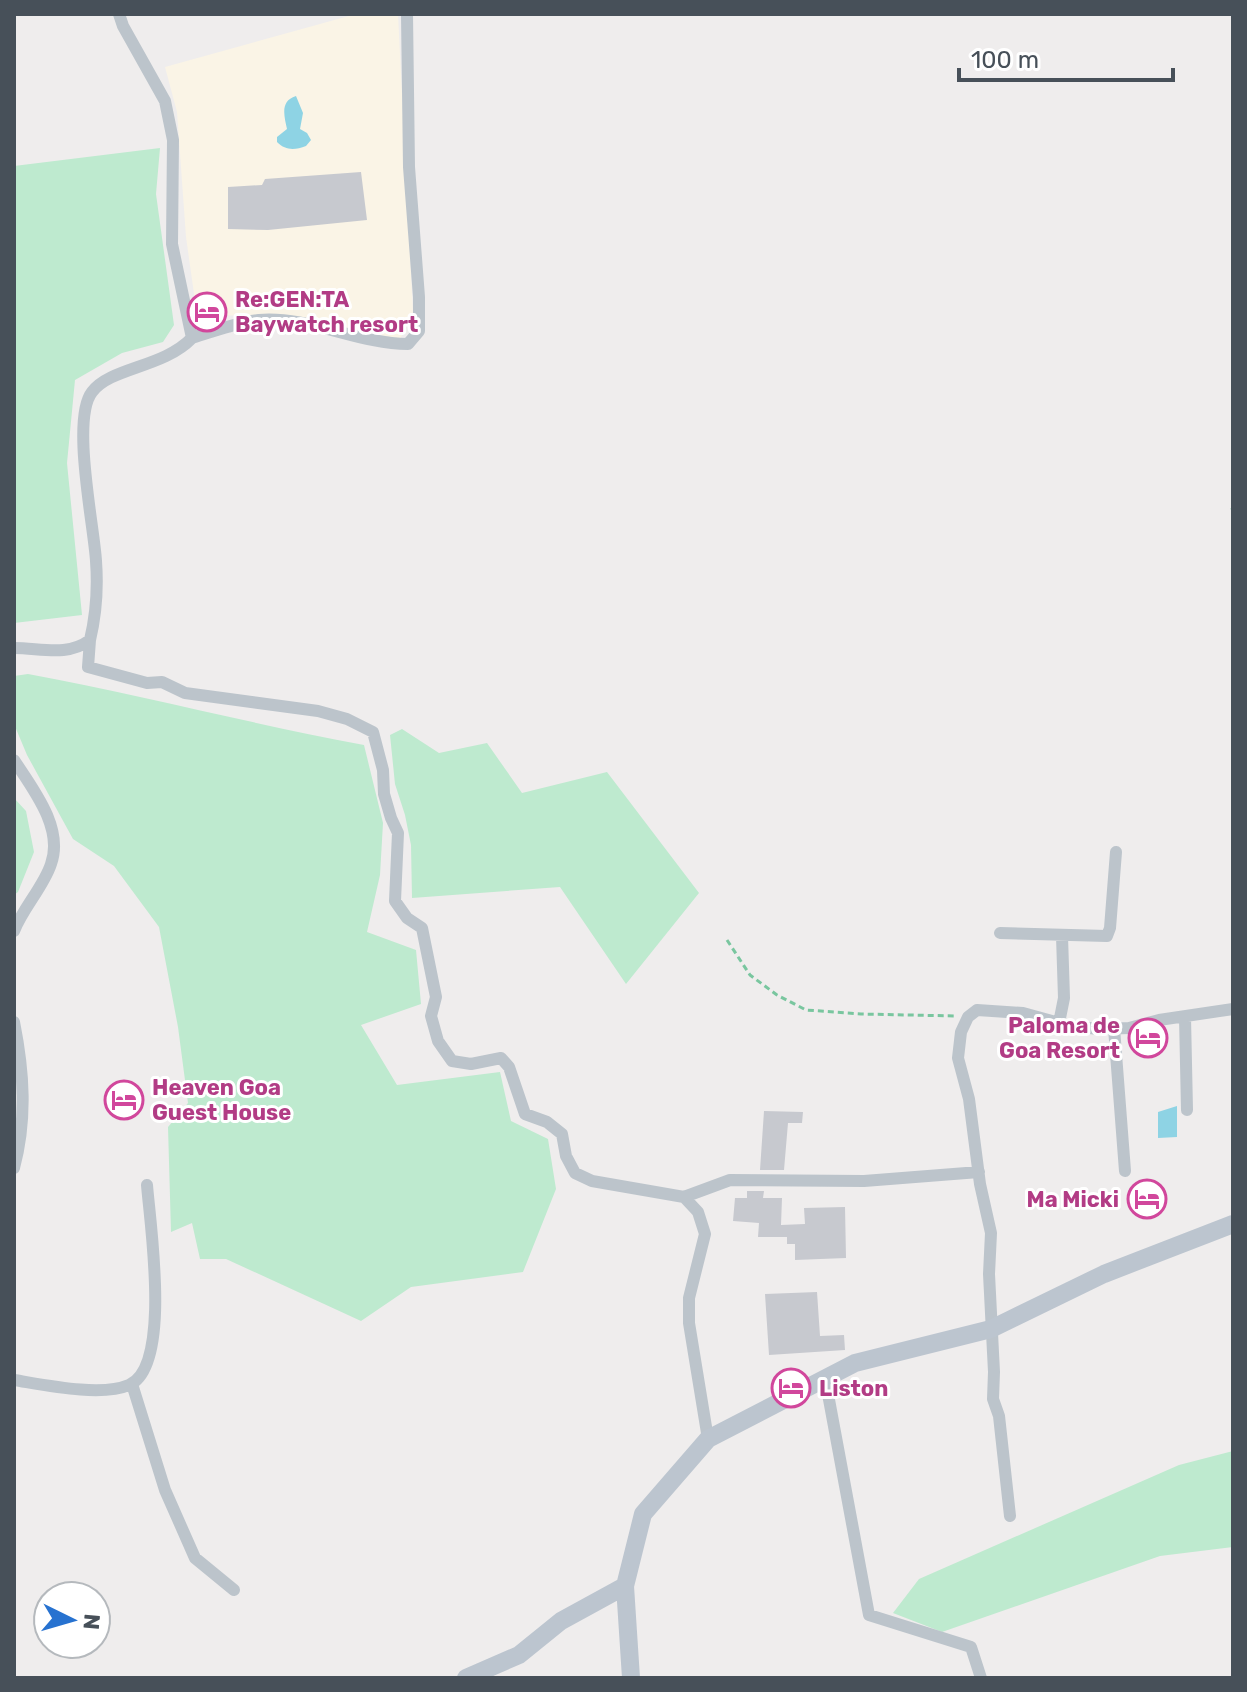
<svg xmlns="http://www.w3.org/2000/svg" width="1247" height="1692" font-family="Rubik,sans-serif">
	<rect width="100%" height="100%" fill="#efeded"/>
	<path fill="#faf4e6" d="M356,14h42l15,300 -13,25 -109,-23 -94,-1 -11,-78 -9,-125 -12,-45z"/>
	<path fill="#beeacf" d="M160,148l-4,46 18,131 -11,17 -41,11 -47,27 -8,83 15,152 -68,8v-457z
		M28,674c113,21 223,50 336,71l19,78 -3,52 -13,57 49,18 5,54 -60,21 36,60 103,-13 11,49 37,18 8,50 -33,83 -112,15 -50,34 -135,-62h-26l-8,-36 -21,9 -3,-105 20,-24 -10,-76 -19,-100 -45,-61 -41,-27 -46,-84 -13,-31v-48z
		M402,729l37,24 48,-10 35,50 85,-21 92,121 -73,91 -66,-97 -148,11 -1,-53 -6,-30 -10,-31 -5,-49z
		M14,798l12,13 8,41 -16,40 -4,3z
		M1233,1451v96l-73,9 -218,76 -49,-19 26,-34 260,-114z"/>
	<path fill="#8ed3e4" d="M296,96l7,17 -3,16 7,4 4,7 -5,6c-11,4 -20,5 -29,-4v-5l10,-8c-3,-14 -7,-28 9,-33z
		M1177,1106v31l-19,1v-26z"/>
	<path fill="#c7c9cf" d="M361,172l6,48 -99,10 -40,-1v-42l34,-2 3,-6z
		M764,1111l39,1 -1,11h-14l-4,47h-24z
		M747,1191h17l-1,7h19l-1,27 24,-1 -1,-16 41,-1 1,51 -51,2v-16h-8v-7h-29l1,-14 -26,-2 2,-23h12z
		M817,1292l3,44 24,-1 1,15 -76,5 -4,-61z"/>
	<g fill="none" stroke-linecap="round" stroke-linejoin="round">
		<path stroke="#79c69f" stroke-width="3" stroke-dasharray="6 4" stroke-linecap="butt" d="M1232,508l1,4
			M727,940l23,35 27,20 29,15 55,4 95,2"/>
		<path stroke="#bcc4cb" stroke-width="12" d="M192,338c22,-7 44,-15 67,-18 51,-4 99,24 149,24l11,-13v-34l-10,-130 -2,-153
			M90,640l-2,27 59,16 15,-1 23,11 133,18 29,8 26,13 10,38 1,24 7,24 7,15 -3,68 12,17 15,10 14,69 -5,19 7,25 14,20 19,3 30,-6 8,9 16,47 22,8 15,12 4,22 9,17 17,8 92,16 14,15 7,22 -16,64v25l19,116
			M14,648c27,0 53,9 76,-8 6,-25 8,-52 6,-79 -2,-35 -25,-142 -4,-169 19,-25 71,-24 100,-54l-20,-94 1,-104 -8,-39 -42,-75 -4,-12
			M14,760c19,29 50,68 37,104 -7,22 -28,44 -37,67
			M1000,933l107,3 3,-8 6,-76
			M1185,1017l2,93
			M14,1022c10,50 13,97 0,146
			M1059,1023l5,-25 -2,-62
			M1114,1028l11,143
			M684,1197l46,-17 134,1 115,-9
			M825,1378l44,237 102,32 10,31
			M14,1380c31,5 87,17 115,5 43,-18 21,-161 18,-200
			M132,1384l33,106 30,68 39,32
			M1010,1516l-11,-100 -6,-17 1,-27 -5,-98 2,-41 -11,-49 -11,-85 -11,-41 3,-26 7,-15 9,-7 46,3 47,13 29,3 30,-1 30,-8 74,-11"/>
		<path stroke="#bcc5cf" stroke-width="18" d="M466,1678l53,-23 42,-34 64,-35
			M631,1678l-6,-92 18,-72 65,-75 147,-76 136,-34 113,-55 129,-50"/>
	</g>
	<defs>
		<g id="hotel-ring" transform="scale(2)"><circle r="9.5" fill="#fff" stroke="#d1479c" stroke-width="1.5"/><path d="M-6-4.5h1.5V1H6V5H4.5V3h-9V5H-6ZM-4 0a1.8 1.8 0 1 1 3.6 0ZM.5 0V-2.5h3Q6-2.5 6 0Z" fill="#d1479c"/></g>
	</defs>
	<g fill-rule="evenodd">
		<use href="#hotel-ring" x="207" y="312"/>
		<use href="#hotel-ring" x="1148" y="1038"/>
		<use href="#hotel-ring" x="124" y="1100"/>
		<use href="#hotel-ring" x="1147" y="1199"/>
		<use href="#hotel-ring" x="791" y="1388"/>
	</g>
	<g text-anchor="middle" dominant-baseline="central" stroke-width="6" stroke-linejoin="round" paint-order="stroke">
		<g font-size="22" font-weight="bold" fill="#b23c85" stroke="#fff" text-anchor="start">
			<text x="235" y="299">Re:GEN:TA<tspan x="235" dy="25">Baywatch resort</tspan></text>
			<text x="1120" y="1025" text-anchor="end">Paloma de<tspan x="1120" dy="25">Goa Resort</tspan></text>
			<text x="152" y="1087">Heaven Goa<tspan x="152" dy="25">Guest House</tspan></text>
			<text x="1119" y="1199" text-anchor="end">Ma Micki</text>
			<text x="819" y="1388">Liston</text>
		</g>
	</g>
	<rect width="1247" height="1692" fill="none" stroke="#475059" stroke-width="32"/>
	<g transform="translate(72 1620) rotate(95)"><circle r="38" fill="#ffffff" stroke="#b5b9bd" stroke-width="2"/>
	<path d="M0-6L14 30L0 20L-14 30Z" fill="#2772d0"/>
	<text y="-12" font-size="22" font-weight="bold" text-anchor="middle" fill="#475059">N</text>
	</g>
	<path d="M959 68v12h214v-12" fill="none" stroke="#475059" stroke-width="4"/>
	<text x="971" y="68" font-size="24" fill="#475059" stroke="#ffffff" stroke-width="6" paint-order="stroke">100 m</text>
</svg>
